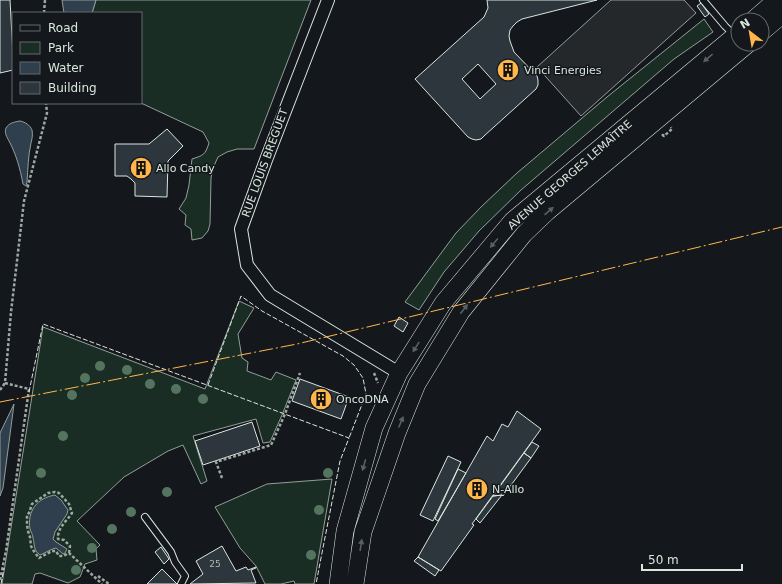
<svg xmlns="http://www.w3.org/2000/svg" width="782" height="584" font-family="'DejaVu Sans',sans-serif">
	<rect width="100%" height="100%" fill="#14181c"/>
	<path fill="#1a2d24" stroke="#939e99" d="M96,0h215l-57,149h-17l-10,3 -9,5 -5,11 -2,10 -1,46 -2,7 -6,7 -10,2 -1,-11 -6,-4 1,-10 -7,-6 7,-11 3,-13 3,-26c12,-4 13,-4 17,-16l-6,-11 -62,-29v-90h-49z
		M704,19l9,13 -39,27 -153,131 -42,41 -35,41 -25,38 -14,-8 51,-69 26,-27 35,-33 90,-76z
		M239,301l15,7 -16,26 4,24 6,4 -1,9 24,9 5,-8 20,8 -14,35 -12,27 -7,1 -7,-24 -63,17 14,45 -6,3 -18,-39 -15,6 -44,26 -47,44 23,24 -4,4 1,11 -12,4 -5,13 -12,6 -28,-10 -5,1 -3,10h-30l41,-257 162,62z
		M332,479l-18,105h-19l-1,-3 -13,3h-16l-9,-18 -16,-18 -25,-41 52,-23z"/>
	<path fill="#24282b" stroke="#939e99" d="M611,0h73l12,13 -115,103 -44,-49z"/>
	<path fill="#2f3f4d" stroke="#939e99" d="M62,0h34l-4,13h-28z
		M20,121c5,1 10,4 12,9 1,5 0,9 -1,13 -3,13 -3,26 -4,39l-1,4 -3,-2c-3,-16 -7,-30 -14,-43 -2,-4 -5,-8 -3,-13 3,-5 8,-6 14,-7z
		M14,404l-11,84 -3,8v-63z
		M55,495l6,5 7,10 -1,4 -12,18 -2,7 3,3 11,7 -2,4 -2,1 -7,-6c-5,1 -11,5 -16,7 -7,-5 -5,-10 -7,-17 0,-3 -2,-6 -3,-9 -3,-18 7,-31 25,-34z"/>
	<path fill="#2c363c" stroke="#d8e6dc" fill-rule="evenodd" d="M0,0h10l3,55v15l-13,3z
		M487,0h110l-75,19 -5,3 -4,4 -3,4 -1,6 1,5 4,11 23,24 1,4v5l-2,4 -52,47 -3,3 -5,1 -4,-1 -4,-2 -53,-58 69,-62 4,-9zM478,64l18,20 -16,15 -18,-20z
		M701,3l8,11 -4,3 -8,-11z
		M167,129l16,17 -15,15 -1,36 -32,-1v-13l-4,-4 -4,-3h-12v-32h34z
		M399,317l9,6 -5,9 -9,-6z
		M300,379l49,18 -8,22 -49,-18z
		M517,411l24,18 -69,95 2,1 -33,46 -23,-14 69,-121 6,5 9,-17 6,3z
		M252,422l8,24 -57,19 -8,-24z
		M532,442l7,4 -8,12 -7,-5z
		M524,453l7,5 -28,38 -1,-1 -9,1z
		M448,456l13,6 -28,59 -13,-6z
		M458,469l8,4 -28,48 -3,-2z
		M502,495l-22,28 -4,-4 17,-23z
		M222,546l14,25 10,-4 2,3 8,-3v1l-5,2 5,13 -66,1 13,-10 -7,-13z
		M161,547l8,12 -5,5 -9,-12z
		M418,557l21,13 -4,6 -21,-15z
		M162,569l15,15h-30z"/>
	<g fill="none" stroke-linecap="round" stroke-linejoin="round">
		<g stroke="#d8e6dc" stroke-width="8">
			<path id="lane" d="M703,0l22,26 9,9
				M145,517l26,35 4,10 10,14 -4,8"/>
		</g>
		<g stroke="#d8e6dc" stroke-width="14">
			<path id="street" d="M328,0l-62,160 -25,69 6,36 23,30 129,78"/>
		</g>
		<g stroke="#d8e6dc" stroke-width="18">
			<path id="secondary" d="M753,20l23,-20
				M762,32l20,-17
				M338,584l7,-53 29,-103 25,-55 44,-70 69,-82 226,-188
				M355,584l8,-52 34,-99 20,-49 44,-72 63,-78 23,-22 201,-168"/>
		</g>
		<path stroke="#9da8a2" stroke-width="2.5" stroke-dasharray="3 2" stroke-linecap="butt" d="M44,13l1,-13
			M662,136l1,-1 1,1 8,-7 -1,-2
			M374,373l4,10
			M0,390l5,-7
			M222,478l-6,-16 55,-17 14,-31 15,-41
			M69,553l1,-7 -6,-6 -6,-1c-1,-11 9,-18 14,-26l-3,-9 -10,-11 -4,-1 -7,1 -16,11 -3,9 -2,2v10l1,6 2,6 1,9 2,4 6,8 13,-7h4l3,5h4l6,-3 33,31
			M98,576l11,8
			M0,580l6,-29 23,-162 -24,-6 6,-71 13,-111 23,-88 -1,-10"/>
		<use href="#lane" stroke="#14181c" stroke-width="6"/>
		<use href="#street" stroke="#14181c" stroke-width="12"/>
		<use href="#secondary" stroke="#14181c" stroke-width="17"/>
		<path stroke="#d8e6dc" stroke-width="1" stroke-dasharray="5 2" stroke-linecap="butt" d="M208,385l33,-89 21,15 81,45 11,9 9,13 3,16 -17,44
			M29,392l14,-68 306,114 -9,23 -19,97 -5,26
			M1,584l3,-16"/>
		<path stroke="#ffb74d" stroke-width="1" stroke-dasharray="14 3 2 3" stroke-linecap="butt" d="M0,402l297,-58 485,-117"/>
	</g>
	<g fill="#55745f">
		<circle cx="100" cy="366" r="5"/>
		<circle cx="127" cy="370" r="5"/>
		<circle cx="85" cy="378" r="5"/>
		<circle cx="150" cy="384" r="5"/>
		<circle cx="176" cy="389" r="5"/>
		<circle cx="72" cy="395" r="5"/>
		<circle cx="203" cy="399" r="5"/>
		<circle cx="63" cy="436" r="5"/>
		<circle cx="41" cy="473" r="5"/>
		<circle cx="328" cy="473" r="5"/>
		<circle cx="167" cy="492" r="5"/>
		<circle cx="319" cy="510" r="5"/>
		<circle cx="131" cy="512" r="5"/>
		<circle cx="112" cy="529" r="5"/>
		<circle cx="92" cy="548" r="5"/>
		<circle cx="311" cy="555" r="5"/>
		<circle cx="76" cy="570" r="5"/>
	</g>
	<defs><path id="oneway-solid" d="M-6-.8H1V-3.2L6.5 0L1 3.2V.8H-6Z"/></defs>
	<g fill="#59605f">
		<use href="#oneway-solid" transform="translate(708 58) rotate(140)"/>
		<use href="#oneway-solid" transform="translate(549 211) rotate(-41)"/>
		<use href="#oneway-solid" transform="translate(494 243) rotate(130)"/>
		<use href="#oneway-solid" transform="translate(464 309) rotate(-53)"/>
		<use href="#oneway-solid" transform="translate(416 347) rotate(122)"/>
		<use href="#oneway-solid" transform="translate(401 422) rotate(-67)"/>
		<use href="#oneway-solid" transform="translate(364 465) rotate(106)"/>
		<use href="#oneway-solid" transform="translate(361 545) rotate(-81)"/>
	</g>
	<defs>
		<g id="building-disc" transform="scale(1.15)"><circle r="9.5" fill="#ffb74d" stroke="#14181c"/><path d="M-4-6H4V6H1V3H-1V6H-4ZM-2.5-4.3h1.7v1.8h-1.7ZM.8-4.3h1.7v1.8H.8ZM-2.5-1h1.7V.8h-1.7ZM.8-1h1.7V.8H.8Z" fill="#111"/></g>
	</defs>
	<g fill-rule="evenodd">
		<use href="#building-disc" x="508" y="70"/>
		<use href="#building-disc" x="141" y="168"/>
		<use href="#building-disc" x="321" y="399"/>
		<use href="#building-disc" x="477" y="489"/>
	</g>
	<g text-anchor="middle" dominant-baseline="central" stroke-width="3" stroke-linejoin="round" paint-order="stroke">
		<g font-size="9" fill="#adbab4">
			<text x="215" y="564">25</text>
		</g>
		<g font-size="11" fill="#d8e6dc" stroke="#14181c" text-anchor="start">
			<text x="524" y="70">Vinci Energies</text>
			<text x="156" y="168">Allo Candy</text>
			<text x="336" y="399">OncoDNA</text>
			<text x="492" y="489">N-Allo</text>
		</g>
		<g font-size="11" fill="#d8e6dc" stroke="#14181c">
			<text transform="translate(265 163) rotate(-70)">RUE LOUIS BREGUET</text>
			<text transform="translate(570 175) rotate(-41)">AVENUE GEORGES LEMAÎTRE</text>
		</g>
	</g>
	<rect x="12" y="12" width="130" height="92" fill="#14181c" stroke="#626a69"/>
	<rect x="20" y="25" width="20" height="6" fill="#14181c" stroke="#626a69"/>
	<text x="48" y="32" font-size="12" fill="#d8e6dc">Road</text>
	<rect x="20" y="42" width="20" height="12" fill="#1a2d24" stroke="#626a69"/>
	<text x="48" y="52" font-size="12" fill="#d8e6dc">Park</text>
	<rect x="20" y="62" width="20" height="12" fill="#2f3f4d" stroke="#626a69"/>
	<text x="48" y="72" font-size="12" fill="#d8e6dc">Water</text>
	<rect x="20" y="82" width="20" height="12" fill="#2c363c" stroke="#626a69"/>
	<text x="48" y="92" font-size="12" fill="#d8e6dc">Building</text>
	<g transform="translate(750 32) rotate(329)"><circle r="19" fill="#14181c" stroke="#626a69"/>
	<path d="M0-3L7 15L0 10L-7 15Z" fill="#ffb74d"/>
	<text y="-6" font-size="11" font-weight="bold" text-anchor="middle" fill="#d8e6dc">N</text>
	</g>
	<path d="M642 564v6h100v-6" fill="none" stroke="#d8e6dc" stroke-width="2"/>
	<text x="648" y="564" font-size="12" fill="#d8e6dc" stroke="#14181c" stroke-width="3" paint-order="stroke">50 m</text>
</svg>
